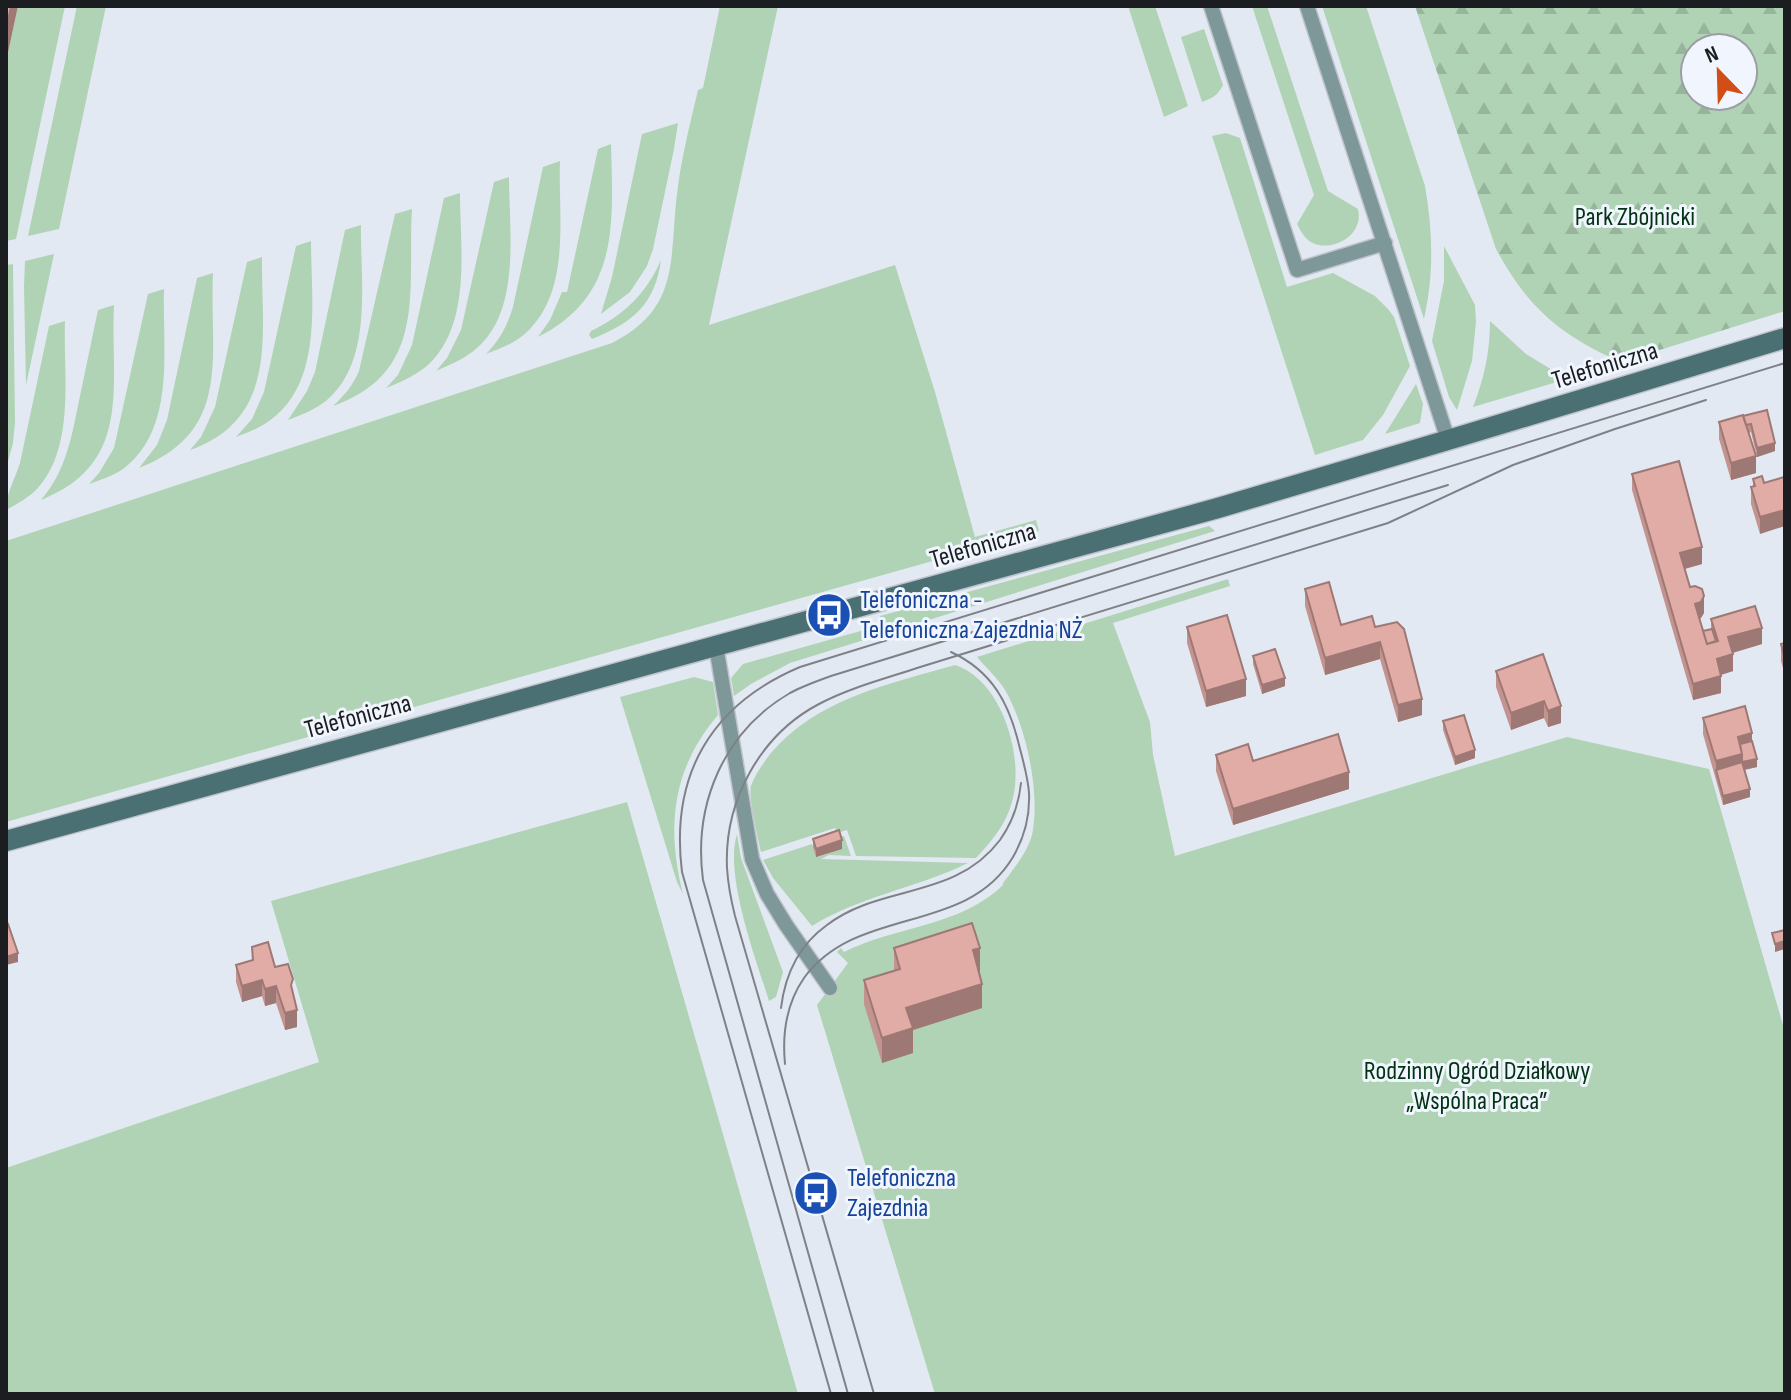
<svg xmlns="http://www.w3.org/2000/svg" width="1791" height="1400" font-family="'Sofia Sans Condensed',sans-serif">
	<defs>
		<pattern id="forest-firs" width="22" height="20" patternUnits="userSpaceOnUse" patternTransform="scale(2)"><rect width="22" height="20" fill="#b0d3b5"/><path d="M5 1l3.5 6h-7zM16 11l3.5 6h-7z" fill="#97b59b"/></pattern>
	</defs>
	<rect width="100%" height="100%" fill="#e3e9f2"/>
	<path fill="#b0d3b5" d="M18,6h47l-49,233 -10,2v-179z
		M77,6h29l-47,223 -31,7z
		M720,6h58l-69,319 186,-60 40,127 40,145 61,-17 3,11 -1033,291v-281l606,-198c69,-35 57,-84 65,-149 4,-35 13,-70 21,-104l5,-2z
		M1128,6h27l33,100 -24,11z
		M1252,6h15l61,185 30,18c6,24 -21,42 -43,35 -9,-3 -14,-12 -18,-20l17,-29z
		M1322,6h44l59,180c8,46 9,88 -1,133z
		M1204,29l19,56c-5,10 -10,13 -21,17l-21,-65z
		M678,123l-4,26 -21,100 -6,17 -17,26 -29,22 11,-37 30,-143z
		M1226,133l14,5 47,149 46,-14 42,23 13,13 6,8 16,49 -27,49 -20,25 -48,15 -103,-319z
		M611,144c2,79 9,152 -73,193l12,-17 12,-28h5l31,-143z
		M560,161c-2,54 11,125 -30,168 -12,13 -28,19 -44,25 14,-14 21,-28 27,-47l30,-140z
		M509,177c0,50 11,124 -25,164 -13,15 -30,22 -48,30l11,-13 14,-28 33,-148z
		M460,193c0,53 12,130 -31,171 -12,11 -28,18 -43,24l12,-13 14,-30 32,-147z
		M412,209c-5,80 17,163 -79,197 12,-11 20,-21 26,-35l36,-157z
		M361,225c-1,54 13,135 -34,175 -11,9 -25,15 -39,20l19,-29 8,-19 30,-142z
		M311,241c0,58 13,142 -42,180 -10,8 -22,11 -33,16l16,-18 12,-27 32,-146z
		M1444,246l31,59 1,17 -4,39 -15,49 -8,-13 -17,-56 12,-60z
		M54,254l-28,131 -2,-98 1,-26z
		M262,257c-1,76 18,161 -72,193l11,-13 14,-30 32,-145z
		M661,260c-6,45 -29,63 -69,79l-3,-4 2,-4c33,-16 55,-37 70,-71z
		M13,264l2,158 -2,21 -7,26v-204z
		M213,273c-4,81 21,158 -74,195l18,-23 10,-25 30,-142z
		M164,289c-2,58 13,140 -41,180 -10,7 -23,11 -34,15l10,-11 15,-25 34,-154z
		M114,305c-4,80 20,158 -73,195 26,-30 31,-66 39,-104 6,-29 12,-57 18,-86z
		M65,321c-2,53 11,125 -28,168 -9,9 -20,15 -31,21 0,-17 9,-31 14,-47l29,-137z
		M1490,321l36,33 41,25 -94,28c11,-28 17,-55 17,-86z
		M1416,384l7,20 -3,19 -35,11z
		M1209,526l6,5 -425,132 -39,21 -17,12 -3,-18 12,-14 139,-39 -2,-9z
		M1228,579l2,7 -117,37 37,99 3,33 22,101 392,-119 142,32 76,263v362h-850l-118,-389 31,-42 -11,-11 4,-4 3,4c51,-26 116,-25 159,-67v-2c11,-15 24,-30 29,-48 9,-41 -6,-109 -27,-145 -8,-13 -19,-22 -28,-33z
		M955,665c47,15 70,92 57,137 -6,22 -20,39 -36,56l-120,-2 -9,-26 -10,3 -2,-5 -74,24c-3,-14 -13,-55 -10,-66 4,-12 12,-22 19,-32 46,-55 119,-70 185,-89z
		M694,677l19,5 5,33c-46,54 -52,112 -35,179l-6,-12 -57,-185z
		M627,802l171,592h-792v-226l313,-106 -48,-161z
		M737,834l4,24 42,114 -7,25 -7,4c-13,-42 -45,-126 -32,-167z
		M844,836l7,20 -22,-1 -8,4 147,4c-51,25 -108,33 -156,63l-39,-48 -10,-18 49,-16 5,13 25,-8 -4,-11z"/>
	<path fill="url(#forest-firs)" fill-rule="evenodd" d="M1415,6h370v305l-164,51c-60,-26 -94,-55 -125,-113zM1695,48h48v48h-48z"/>
	<g fill="none" stroke-linecap="round" stroke-linejoin="round">
		<g stroke="#bfc4cc" stroke-width="17">
			<path id="lane" d="M1211,6l86,264 88,-27
				M1307,6l141,434
				M716,646l36,213 15,35 19,31 44,63"/>
		</g>
		<g stroke="#bfc4cc" stroke-width="23">
			<path id="secondary" d="M6,841l1212,-333 230,-68 337,-102"/>
		</g>
		<use href="#lane" stroke="#7e9899" stroke-width="14"/>
		<use href="#secondary" stroke="#4a7073" stroke-width="20"/>
		<path stroke="#7e8287" stroke-width="2" d="M781,1008c4,-33 18,-63 46,-83 53,-41 128,-25 173,-85 12,-17 19,-37 21,-57
			M785,1064c-3,-31 1,-60 19,-86 53,-73 162,-42 209,-121 11,-19 17,-42 16,-64 -1,-16 -6,-32 -10,-48 -10,-42 -27,-74 -68,-93
			M831,1394l-149,-522c-12,-96 28,-167 118,-205l985,-304
			M848,1394l-145,-514c-10,-75 20,-148 87,-187 13,-7 27,-12 41,-17l617,-191
			M874,1394l-139,-478c-4,-16 -7,-32 -8,-48 -3,-67 33,-133 92,-164 30,-16 65,-25 98,-36l471,-145 125,-58 102,-36 91,-29"/>
	</g>
	<path fill="#c2938f" d="M1743,416l32,35 -18,6 -6,-25 -2,1 7,40 -25,7 -12,-41v-17z
		M1632,474l70,90 -17,5 5,18 14,26 -4,6 3,12 8,-2v-10l51,25 -29,9v18l-12,4v18l-28,7 -61,-210z
		M1753,479l11,4 -4,51 -9,-30v-17l2,-1z
		M1305,589l36,36 34,2 47,88 -24,7 -18,-63 -55,16 -20,-69z
		M1187,627l59,69 -40,11 -19,-64z
		M1785,643v32l-4,-14v-17z
		M1543,654l18,69 -13,4 -4,-9 -33,12 -15,-43v-16z
		M1253,656l32,30 -23,8 -9,-30z
		M1703,718l49,25 5,24 -12,3 5,27 -27,8 -20,-71z
		M1443,721l32,37 -20,7 -12,-35z
		M1216,755l37,6 96,28 -116,36 -17,-54z
		M813,839l29,10 -26,8 -3,-10z
		M252,947l23,20 18,25 4,35 -12,3 -9,-27 -11,3 -3,-10 -20,6 -6,-20v-17l16,-4z
		M894,948l86,24 2,36 -69,22v23l-31,10 -18,-59v-24l30,-9z"/>
	<path fill="#9e7874" d="M11,6h7l-12,56v-31z
		M1775,443v8l-18,6v-9z
		M1756,456v17l-25,7v-17z
		M1785,510v16l-25,8v-17z
		M1702,547v17l-22,6v-17z
		M1704,596v17l-3,5 -6,2v-16z
		M1762,628v16l-34,10v-17z
		M1380,642v17l-55,16v-17z
		M1733,654v17l-16,5v-17z
		M1721,676v17l-28,7v-16z
		M1285,678v8l-23,8v-9z
		M1246,679v17l-40,11v-16z
		M1422,699v16l-24,7v-17z
		M1544,701v17l-33,12v-17z
		M1561,706v17l-13,4v-16z
		M1752,733v16l-12,4 -2,-16z
		M1475,750v8l-20,7v-8z
		M1742,754l15,5v8l-15,3h-26v-9z
		M1349,772v17l-116,36v-16z
		M1750,789v8l-27,8v-9z
		M842,840v9l-26,8v-8z
		M1785,941v8l-10,3v-8z
		M980,948v24l-7,2v-24z
		M18,953v9l-12,3v-8z
		M262,980v16l-20,6v-16z
		M982,984v24l-69,22v23l-31,10v-25l24,-30z
		M276,986v17l-11,3v-17z
		M297,1010v17l-12,3v-17z"/>
	<path fill="#e1aba6" stroke="#9e7874" stroke-width="2" d="M6,6h5l-5,25z
		M1767,410l8,33 -18,5 -6,-24 -5,1 -3,-9z
		M1743,415l13,41 -25,7 -12,-41z
		M1679,461l23,86 -22,6 10,34 5,-1 7,3 2,7 -3,6 -6,2 12,40 11,-3 -7,-22 44,-13 7,22 -34,9 5,17 -16,5 4,17 -28,8 -61,-210z
		M1762,476l2,7 20,-6 1,5v28l-25,7 -9,-30 4,-1 -2,-7z
		M1329,582l12,43 31,-9 3,11 22,-5 7,7 18,70 -24,6 -18,-63 -55,16 -20,-69z
		M1227,615l19,64 -40,12 -19,-64z
		M1712,629l4,12 -9,3 -4,-13z
		M1785,643v16l-4,-15z
		M1275,649l10,29 -23,7 -9,-29z
		M1543,654l18,52 -13,5 -4,-10 -33,12 -15,-42z
		M1745,706l7,27 -14,4 4,17 -26,7 -13,-43z
		M1464,715l11,35 -20,7 -12,-36z
		M1338,734l11,38 -116,37 -17,-54 32,-11 5,17z
		M1752,741l5,18 -15,3v-8l-2,-10z
		M1742,762l8,27 -27,7 -7,-26z
		M839,830l3,10 -26,9 -3,-10z
		M972,923l8,25 -7,2 9,34 -76,24 7,20 -31,10 -18,-58 36,-11 -6,-21z
		M8,924l10,29 -12,4v-32z
		M1785,930v11l-10,3 -3,-11z
		M268,942l7,25 13,-3 5,15 -2,6 6,25 -12,3 -9,-27 -11,3 -3,-9 -20,6 -6,-21 17,-5 -1,-13z"/>
	<defs>
		<g id="bus-disc" transform="scale(2.3)"><circle r="9.5" fill="#1a4fb4" stroke="#f1f6fe"/><path d="M-5-6H5V4H4V6H2V4H-2V6H-4V4H-5ZM-3.5-4V0h7V-4ZM-3.5 1.2v1.5H-2V1.2ZM2 1.2v1.5H3.5V1.2Z" fill="#fff"/></g>
	</defs>
	<g fill-rule="evenodd">
		<use href="#bus-disc" x="829" y="615"/>
		<use href="#bus-disc" x="816" y="1193"/>
	</g>
	<g text-anchor="middle" dominant-baseline="central" stroke-width="6" stroke-linejoin="round" paint-order="stroke">
		<g font-size="26" fill="#023313" stroke="#f1f6fe">
			<text x="1635" y="217">Park Zbójnicki</text>
			<text x="1477" y="1071">Rodzinny Ogród Działkowy<tspan x="1477" dy="30">„Wspólna Praca”</tspan></text>
		</g>
		<g font-size="26" fill="#1b1d20" stroke="#f1f6fe">
			<text transform="translate(1605 366) rotate(-17)">Telefoniczna</text>
			<text transform="translate(983 546) rotate(-16)">Telefoniczna</text>
			<text transform="translate(358 717) rotate(-15)">Telefoniczna</text>
		</g>
		<g font-size="26" fill="#164399" stroke="#f1f6fe" text-anchor="start">
			<text x="860" y="600">Telefoniczna -<tspan x="860" dy="30">Telefoniczna Zajezdnia NŻ</tspan></text>
			<text x="847" y="1178">Telefoniczna<tspan x="847" dy="30">Zajezdnia</tspan></text>
		</g>
	</g>
	<rect width="1791" height="1400" fill="none" stroke="#1b1d20" stroke-width="16"/>
	<g transform="translate(1719 72) rotate(337)"><circle r="38" fill="#f1f6fe" stroke="#9b9fa5" stroke-width="2"/>
	<path d="M0-6L14 30L0 20L-14 30Z" fill="#d34d16"/>
	<text y="-12" font-size="22" font-weight="bold" text-anchor="middle" fill="#1b1d20">N</text>
	</g>
</svg>
